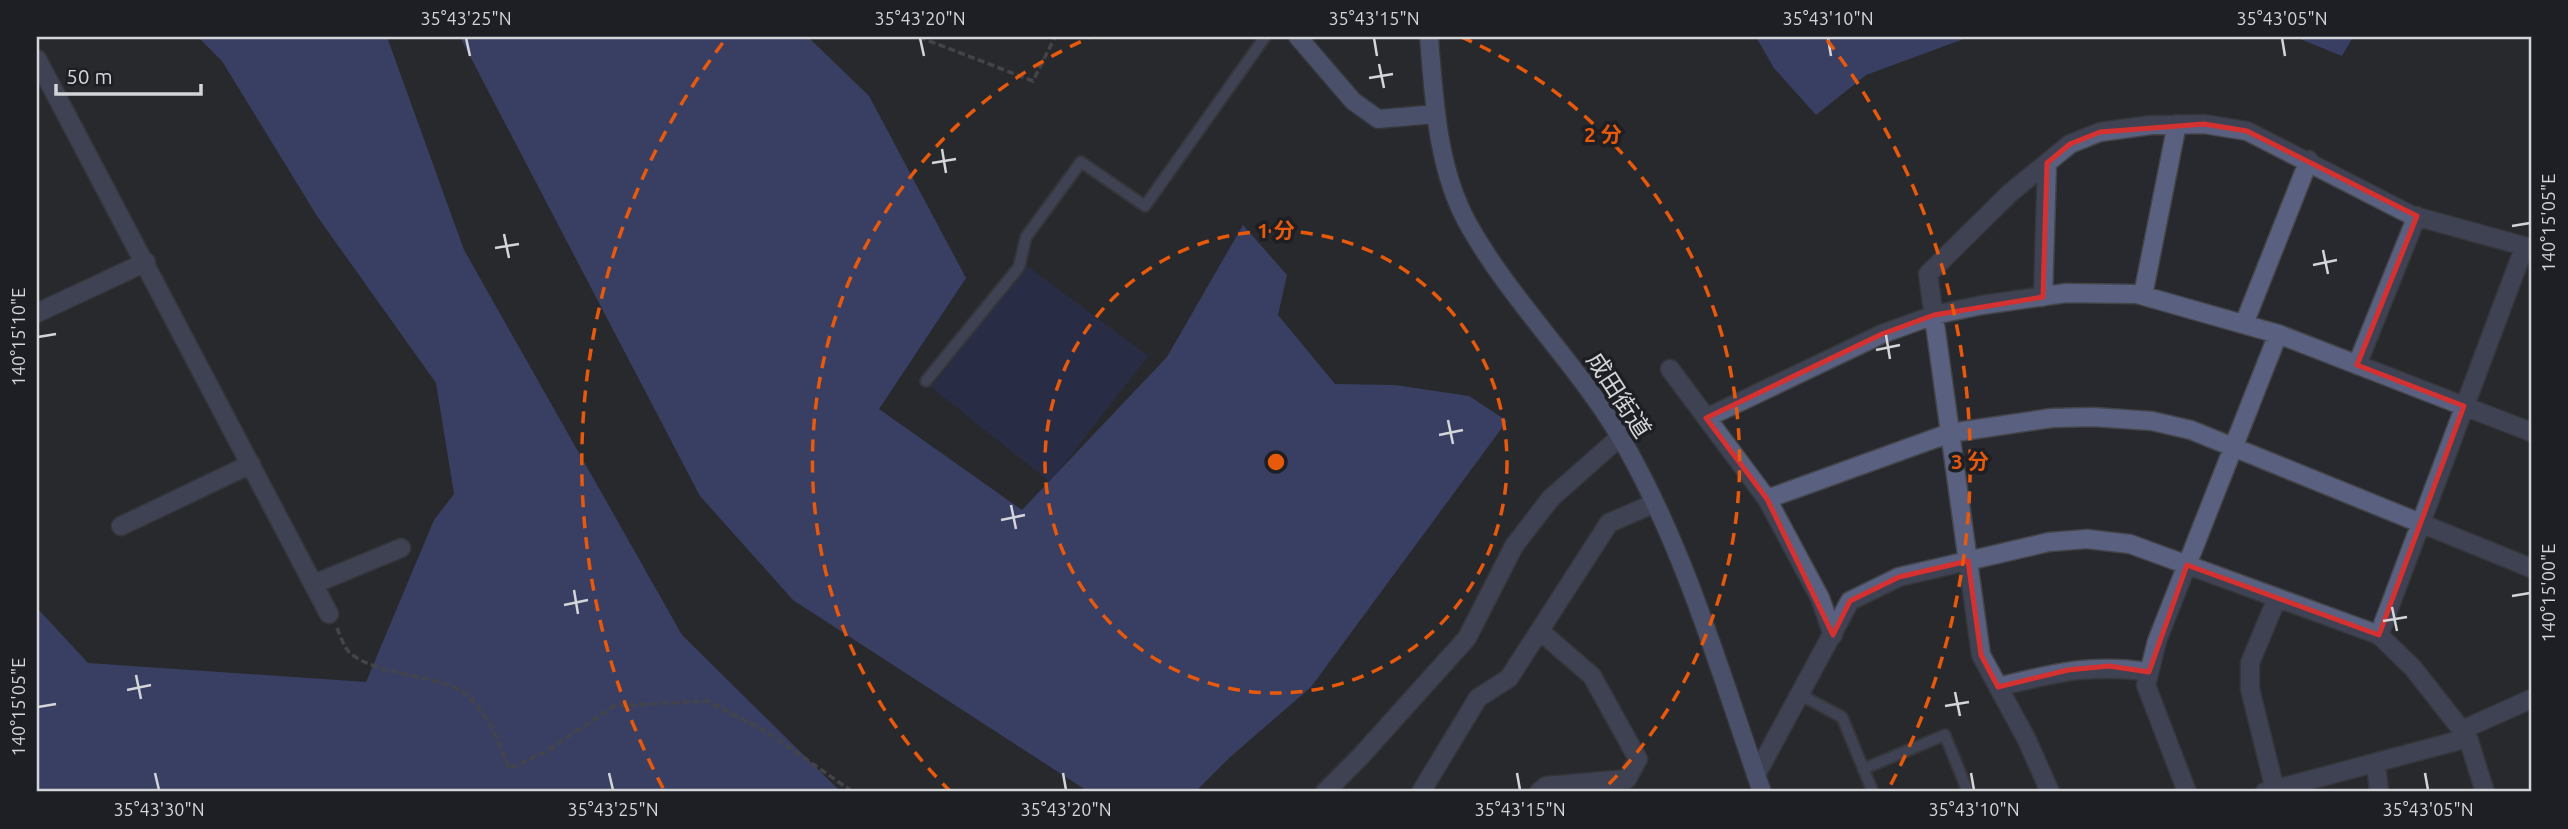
<svg xmlns="http://www.w3.org/2000/svg" width="2568" height="829" font-family="Ubuntu,'Noto Sans JP',sans-serif">
	<rect width="100%" height="100%" fill="#28292e"/>
	<path fill="#292f62" d="M1027,266l121,90 -98,126 -119,-95z"/>
	<path fill="#4f59a2" d="M198,37h189l77,213 218,385 159,157h-804v-184l51,55 278,19 68,-162 20,-26 -18,-111 -119,-167 -95,-155z
		M460,37h348l61,59 97,182 -87,131 143,101 145,-153 76,-132 44,50 -9,40 57,69 60,1 74,11 38,25 -196,266 -83,72 -33,33h-106l-296,-192 -93,-104z
		M1756,37h213l-103,38 -50,40 -42,-47z
		M2295,37h58l-11,19z"/>
	<g fill="none" stroke-linecap="round" stroke-linejoin="round">
		<g stroke="#444549" stroke-width="14">
			<path id="lane" d="M926,381l93,-114 7,-30 55,-75 64,44 120,-169
				M1801,695l41,22 31,75
				M1863,769l82,-34 23,57"/>
		</g>
		<g stroke="#444549" stroke-width="21">
			<path id="street" d="M37,59l292,555
				M2143,295l34,-171
				M2043,297l4,-134
				M37,313l109,-51
				M2244,324l65,-164
				M2357,365l60,-149
				M1670,369l97,130 53,99 13,37
				M1706,418l176,-84 52,-19 48,-10 84,-12 71,1 141,40 253,98
				M1767,499l183,-66 102,-15 41,-1 59,4 39,9 340,138
				M121,526l130,-62
				M314,584l87,-36
				M2379,635l145,-387
				M1998,687c57,-14 92,-24 151,-15
				M2462,730l69,-31
				M2376,763l3,29
				M1756,775l94,-174 49,-24 150,-35 38,-3 43,5 249,91 34,33 55,70 17,54
				M2275,790l-25,-101v-26l27,-65
				M1325,792l35,-35 107,-119 47,-92 37,-48 69,-61
				M1421,792l57,-94 31,-20 100,-155 46,-20
				M1539,792l7,-6 81,-7 11,-20 -46,-83 -52,-45
				M2050,792l-23,-52 -46,-85 -53,-381 82,-81 60,-49 30,-12 51,-7 53,-1 43,7 164,84 120,33
				M2187,792l-41,-107 11,-44 121,-307
				M2265,792l203,-54"/>
		</g>
		<g stroke="#444549" stroke-width="21">
			<path id="secondary" d="M1298,37l55,64 25,18 58,-5
				M1429,37c5,61 8,130 38,185 43,78 109,140 154,216 64,110 99,234 141,354"/>
		</g>
		<path stroke="#64656a" stroke-width="3.5" stroke-dasharray="7 3.5" stroke-linecap="butt" d="M919,37l114,44 22,-44
			M337,628c3,7 7,19 12,24 28,26 97,21 121,46 20,20 30,46 39,71l38,-18 67,-45 93,-5 60,31 86,60"/>
		<use href="#lane" stroke="#596080" stroke-width="10"/>
		<use href="#street" stroke="#596080" stroke-width="18"/>
		<use href="#secondary" stroke="#747eb1" stroke-width="18"/>
	</g>
	<path d="M0 0H2568V829H0ZM2204,124l43,7 170,85 -60,149 107,41 -85,229 -192,-70 -38,107 -40,-6 -41,4 -70,17 -17,-32 -13,-94 -69,16 -49,24 -17,34 -66,-136 -61,-81 176,-84 52,-19 109,-18 4,-134 23,-19 30,-12z" fill="#28292e" fill-opacity=".55" fill-rule="evenodd"/>
	<path fill="none" stroke="#d63131" stroke-width="5" stroke-linejoin="round" d="M2204,124l43,7 170,85 -60,149 107,41 -85,229 -192,-70 -38,107 -40,-6 -41,4 -70,17 -17,-32 -13,-94 -69,16 -49,24 -17,34 -66,-136 -61,-81 176,-84 52,-19 109,-18 4,-134 23,-19 30,-12z"/>
	<path fill="none" stroke="#d4d5d8" stroke-width="2.5" d="M466,38l4,18M920,38l4,18M1374,38l3,18M1828,38l3,18M2282,38l3,18M1379,64l5,24M1369,78l24,-4M942,149l4,24M932,163l24,-4M2512,226l18,-3M504,234l5,24M495,248l24,-4M2323,250l5,24M2313,265l24,-5M1886,335l4,24M38,337l18,-3M1876,350l24,-5M1448,420l5,24M1439,435l24,-5M1011,505l5,24M1001,520l24,-5M574,590l4,24M2512,596l18,-3M564,605l24,-5M2392,607l5,24M2383,621l24,-4M136,675l5,24M127,690l24,-5M1955,692l5,24M1945,706l24,-4M38,707l18,-3M155,773l4,17M609,773l4,17M1063,773l3,17M1517,773l3,17M1971,773l3,17M2425,773l3,17"/>
	<g fill="none" stroke="#e8590c" stroke-width="3.5" stroke-dasharray="12 9">
		<circle cx="1276" cy="462" r="231"/>
		<path d="M951 792A463 463 0 0 1 1091 37M1461 37A463 463 0 0 1 1601 792"/>
		<path d="M663 788A694 694 0 0 1 725 40M1827 40A694 694 0 0 1 1889 788"/>
	</g>
	<g text-anchor="middle" dominant-baseline="central" stroke-width="7" stroke-linejoin="round" paint-order="stroke">
		<g font-size="24" fill="#d4d5d8" stroke="#1e1f24">
			<text transform="translate(1619 395) rotate(57)">成田街道</text>
		</g>
	</g>
	<circle cx="1276" cy="462" r="10" fill="#e8590c" stroke="#1e1f24" stroke-width="3.5"/>
	<g font-size="21" text-anchor="middle" font-weight="bold" fill="#e8590c" stroke="#1e1f24" stroke-width="7" stroke-linejoin="round" paint-order="stroke">
		<text x="1603" y="142">2 分</text>
		<text x="1276" y="238">1 分</text>
		<text x="1970" y="469">3 分</text>
	</g>
	<rect width="2568" height="829" fill="none" stroke="#1e1f24" stroke-width="77"/>
	<path d="M56 84v10h145v-10" fill="none" stroke="#d4d5d8" stroke-width="3.5"/>
	<text x="66" y="84" font-size="21" fill="#d4d5d8" stroke="#1e1f24" stroke-width="5" paint-order="stroke">50 m</text>
	<rect x="38" y="38" width="2492" height="752" fill="none" stroke="#d4d5d8" stroke-width="2.5"/>
	<g font-size="18" text-anchor="middle" fill="#d4d5d8">
		<text x="466" y="25">35°43'25"N</text>
		<text x="920" y="25">35°43'20"N</text>
		<text x="1374" y="25">35°43'15"N</text>
		<text x="1828" y="25">35°43'10"N</text>
		<text x="2282" y="25">35°43'05"N</text>
		<text transform="translate(2549 223) rotate(-90)" y="6">140°15'05"E</text>
		<text transform="translate(19 337) rotate(-90)" y="6">140°15'10"E</text>
		<text transform="translate(2549 593) rotate(-90)" y="6">140°15'00"E</text>
		<text transform="translate(19 707) rotate(-90)" y="6">140°15'05"E</text>
		<text x="159" y="816">35°43'30"N</text>
		<text x="613" y="816">35°43'25"N</text>
		<text x="1066" y="816">35°43'20"N</text>
		<text x="1520" y="816">35°43'15"N</text>
		<text x="1974" y="816">35°43'10"N</text>
		<text x="2428" y="816">35°43'05"N</text>
	</g>
</svg>
